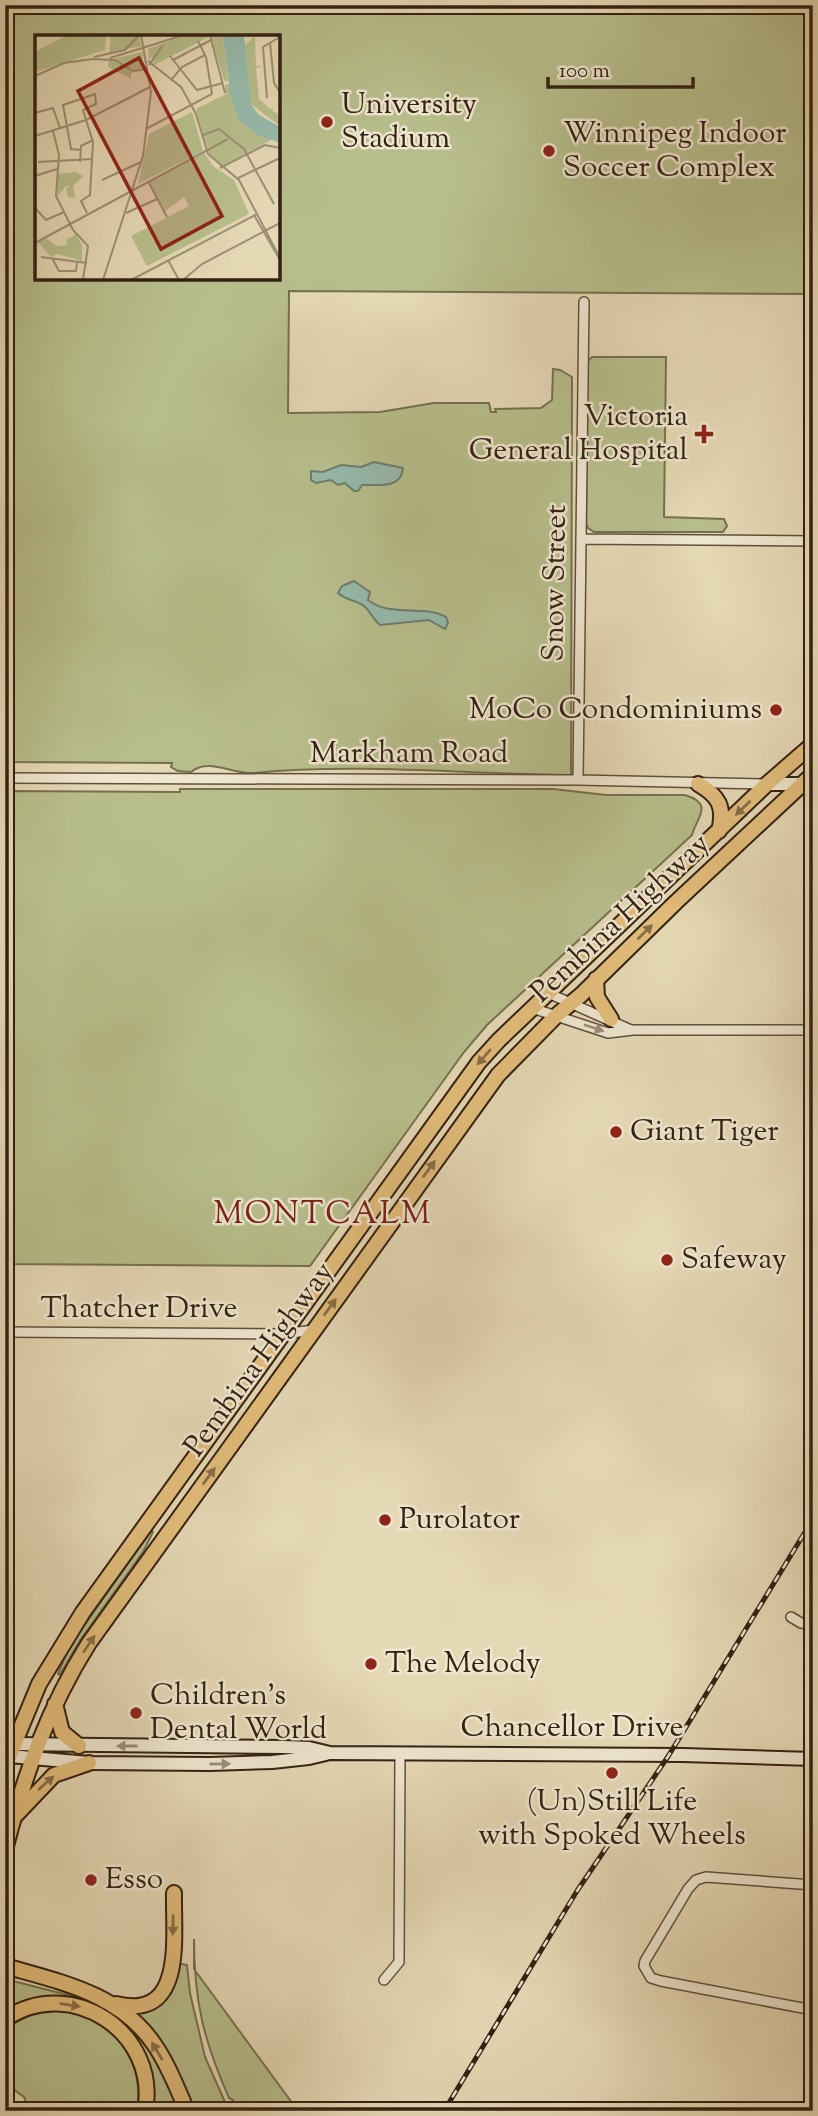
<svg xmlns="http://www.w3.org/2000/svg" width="818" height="2116" font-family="'Sorts Mill Goudy',serif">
	<rect width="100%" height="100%" fill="#e5d8b5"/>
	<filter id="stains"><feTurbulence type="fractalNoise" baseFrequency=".00286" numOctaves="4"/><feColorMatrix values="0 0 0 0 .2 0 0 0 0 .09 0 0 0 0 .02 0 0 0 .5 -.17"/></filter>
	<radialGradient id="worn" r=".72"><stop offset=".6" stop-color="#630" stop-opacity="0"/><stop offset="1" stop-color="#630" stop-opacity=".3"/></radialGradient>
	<path fill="#b7be8c" stroke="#75704f" stroke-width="2" fill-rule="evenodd" d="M5,5h808v289l-524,-3 -1,122 92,-1 54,-9h55l2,9h5l-1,-3 46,-1 11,-8 1,-31 7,1 12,7 -1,398c-106,-1 -212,-12 -318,-2 -20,2 -44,-16 -62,-1l-13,-1 -7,-4 1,-4 -167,-1zM37,37h241v241h-241z
		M592,357h74l-2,160 60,2 3,7 -4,6h-129l-6,-4 -2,-5 1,-161z
		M180,789h373l53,6h79c30,9 11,23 7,40l-205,190 -23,27 -154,214 -305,-2v-473l175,1z
		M151,1531l2,1 -10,20 -64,90 -19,33 -2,-1 11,-27z
		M194,1939v30l104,142h-64l-1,-11 -4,-2c-25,-57 -35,-96 -35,-159z
		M177,1963l10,2 3,28 15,64 24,54h-37l-59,-100 9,-1z
		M5,1979l63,16 42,15 25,20 21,28 24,53h-30l1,-32 -60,-74 -86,8z
		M46,2011c59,-4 100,42 91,100h-132v-19l10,16 6,1 5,-7 -2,-5 -19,-14v-55l23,-12z"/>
	<path fill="#96baac" stroke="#6e7d6e" stroke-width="2" d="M374,462l29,6c-2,22 -25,16 -41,17l-4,6h-4l-9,-8 -7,2 -7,-5 -15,3 -5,-3v-9l12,1 18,-7 20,2z
		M354,581l16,11 -2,8c23,18 54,4 78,17l2,6 -3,6 -16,-9 -49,5c-7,-6 -10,-14 -16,-19 -8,-6 -19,-6 -26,-13l4,-7z"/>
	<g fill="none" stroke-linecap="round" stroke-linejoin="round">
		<g stroke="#604f3b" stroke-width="12">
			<path id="street" d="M581,539l232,2
				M5,778l573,2 188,4
				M578,780l6,-478
				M548,993l83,37
				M532,1008l76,25 25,-3h180
				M5,1332l278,2 31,-4
				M791,1617l10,6 12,1
				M813,1885l-107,-8 -10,3 -8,9 -43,72 -1,5 7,12 10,3 152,29
				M384,1980l15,-18 1,-209"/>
		</g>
		<g stroke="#332112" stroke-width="16">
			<path id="secondary" d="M767,784h46
				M13,1744l271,3 25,1 21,5 353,2 130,4
				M9,1756l80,7 121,1 62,-2 37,-4 17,-4"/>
		</g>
		<g stroke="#332112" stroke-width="18">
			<path id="primary" d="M698,784c21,12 27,23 21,47
				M596,979l1,18 14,22
				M55,1704l7,28 17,14
				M5,1766l34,-82 44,-72 396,-550 20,-22 268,-256 46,-40
				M16,1815l38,-40 35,-12
				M5,1850c19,-74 43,-142 84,-207l409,-568 59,-60 24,-20 95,-93 137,-128
				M5,1966c55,16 114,27 149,78 14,20 23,44 33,67
				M116,2004c70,17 57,-67 58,-111
				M5,2019c66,-45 155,14 140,92"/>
		</g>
		<use href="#street" stroke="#eee6cf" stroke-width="9"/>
		<use href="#secondary" stroke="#eee6cf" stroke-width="12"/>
		<use href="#primary" stroke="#e2bc7a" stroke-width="14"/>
		<g stroke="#332112" stroke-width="5">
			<path id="rail" d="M444,2111l133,-220 92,-136 144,-236"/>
		</g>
		<use href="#rail" stroke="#eee6cf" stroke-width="2.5" stroke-dasharray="8" stroke-linecap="butt"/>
	</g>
	<defs><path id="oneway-solid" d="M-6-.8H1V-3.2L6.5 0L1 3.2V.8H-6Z" transform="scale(1.75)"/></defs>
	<g fill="#8a6e46">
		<use href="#oneway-solid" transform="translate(743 808) rotate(136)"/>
		<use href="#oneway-solid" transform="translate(645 932) rotate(-44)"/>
		<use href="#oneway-solid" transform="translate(484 1057) rotate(131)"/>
		<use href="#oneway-solid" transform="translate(429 1169) rotate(-54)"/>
		<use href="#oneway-solid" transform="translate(330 1307) rotate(-54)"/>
		<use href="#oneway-solid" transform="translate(209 1476) rotate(-54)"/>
		<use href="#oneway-solid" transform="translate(89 1644) rotate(-56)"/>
		<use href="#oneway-solid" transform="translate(46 1783) rotate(-42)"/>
		<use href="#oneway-solid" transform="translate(173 1925) rotate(91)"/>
		<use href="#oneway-solid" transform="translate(70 2005) rotate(9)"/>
		<use href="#oneway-solid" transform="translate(157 2051) rotate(-121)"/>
	</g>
	<g fill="#9a8d7a">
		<use href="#oneway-solid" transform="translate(594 1028) rotate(18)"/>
		<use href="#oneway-solid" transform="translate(127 1746) rotate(180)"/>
		<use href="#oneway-solid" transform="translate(220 1764) rotate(-1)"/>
	</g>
	<g fill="#8f2418" stroke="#eee6cf" stroke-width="2.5">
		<circle cx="327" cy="122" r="7"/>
		<circle cx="549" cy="151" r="7"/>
		<path d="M700.5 423.5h7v7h7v7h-7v7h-7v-7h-7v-7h7z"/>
		<circle cx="776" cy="710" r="7"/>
		<circle cx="616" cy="1132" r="7"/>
		<circle cx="667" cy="1260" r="7"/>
		<circle cx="385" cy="1520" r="7"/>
		<circle cx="371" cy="1664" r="7"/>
		<circle cx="136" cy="1713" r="7"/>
		<circle cx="612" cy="1773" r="7"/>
		<circle cx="91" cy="1880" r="7"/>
	</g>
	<g text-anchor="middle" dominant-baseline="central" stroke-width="5" stroke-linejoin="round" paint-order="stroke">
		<g font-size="30" fill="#332112" stroke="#eee6cf" text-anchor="start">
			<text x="341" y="105">University<tspan x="341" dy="34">Stadium</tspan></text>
			<text x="563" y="134">Winnipeg Indoor<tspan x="563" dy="34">Soccer Complex</tspan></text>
			<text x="688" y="417" text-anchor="end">Victoria<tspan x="688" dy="34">General Hospital</tspan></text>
			<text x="762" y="710" text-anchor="end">MoCo Condominiums</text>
			<text x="630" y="1132">Giant Tiger</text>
			<text x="681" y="1260">Safeway</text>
			<text x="399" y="1520">Purolator</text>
			<text x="385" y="1664">The Melody</text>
			<text x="150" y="1696">Children's<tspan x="150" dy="34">Dental World</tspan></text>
			<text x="612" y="1802" text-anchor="middle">(Un)Still Life<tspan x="612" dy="34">with Spoked Wheels</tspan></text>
			<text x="105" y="1880">Esso</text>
		</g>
		<g font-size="30" fill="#332112" stroke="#eee6cf">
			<text transform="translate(556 583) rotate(-89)">Snow Street</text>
			<text x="409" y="754">Markham Road</text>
			<text transform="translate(621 919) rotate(-43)">Pembina Highway</text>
			<text x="139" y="1309">Thatcher Drive</text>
			<text transform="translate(260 1360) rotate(-54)">Pembina Highway</text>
			<text x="572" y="1728">Chancellor Drive</text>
		</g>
		<g font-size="32" letter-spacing="2" fill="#7a1f14" stroke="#eee6cf">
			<text x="323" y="1215">MONTCALM</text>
		</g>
	</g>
	<g transform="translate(35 35)">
		<rect width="245" height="245" fill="#e5d8b5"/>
		<path d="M32,0h39l-1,15 -70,22v-20zM76,0h28l2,11 -32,7zM152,0h22v2l-55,28 -2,-9 -3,5 -1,-12zM176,0h12l5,46h-4zM220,1l1,30h6l-6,2 3,31 11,10 5,-2 -4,3 9,5v11l-29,-22 -6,-59zM107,17l2,16 -13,5v6l-23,-12 1,-7zM194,49l9,35 33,21 -50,27 -12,-14 -13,-44 30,-15 -1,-9zM157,77l11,39 -65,33 11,-50zM169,118l10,14 20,13 15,34 -102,52 -16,-30 58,-30 -5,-9 -19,14 -16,-30zM41,137l7,4 -10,10 2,12 -7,-1 -2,-8 5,-3 -6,1 -7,9 -1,-22zM41,199l6,11v16l-25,-7 -6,3 -13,-15 6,-5 13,9 10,-1 -1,-5z" fill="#b7be8c"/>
		<path d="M188,0h21l7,69 8,11 21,12v16l-22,-8 -20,-16 -8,-26z" fill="#96baac"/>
		<path fill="none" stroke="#9e8f74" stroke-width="2" d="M175,0l15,58M235,7l4,41 6,9M135,21l27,34 26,-7M59,22l31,-7 14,-15M75,23l74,-23M57,24l23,1 18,11 15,-2M138,25l38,-20M114,30l14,-20M0,41l29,-13 29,-4M137,44l10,-12 23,-12M232,63l-4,-51 17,-10M0,78l18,-5 7,20M111,94l66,-35 -6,-37 -8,-16M18,96l6,24 -3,41 17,34 15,16 -5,34M168,100l16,-6 25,20 30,55M0,101l51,-16 64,-33M46,115l-10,-1 -8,-44 32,-11 1,10 -13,6 10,32 -3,53 -9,6 6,12M3,127l54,-3M45,127l1,-16 12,-6M185,133l45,-23 15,3M0,141l22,-7M203,143l42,-20M67,145l39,-18M113,146l19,36M0,173l11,12 18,-8M91,178l31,-14M222,179l23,44M219,180l26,45M0,208l193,-104M6,222l46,6M17,223l7,13h17l1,-9M133,225l11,20M68,245l40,-124 8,-64 -10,-57M96,245l126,-66 -18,-34 -31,-26 -12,-40 -15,-27 -33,-26M148,245l19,-16 78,-41"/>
		<path fill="#8f2418" fill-opacity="0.15" stroke="#8f2418" stroke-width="3.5" d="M104,23l83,158 -61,33 -83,-158z"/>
		<rect width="245" height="245" fill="none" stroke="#332112" stroke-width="3.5"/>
	</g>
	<rect width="818" height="2116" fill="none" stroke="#e5d8b5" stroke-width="28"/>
	<rect x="7" y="7" width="804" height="2102" fill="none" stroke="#332112" stroke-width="3.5"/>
	<rect x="14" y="14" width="790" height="2088" fill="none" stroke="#332112" stroke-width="2"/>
	<path d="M548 77v10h145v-10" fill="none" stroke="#332112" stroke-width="3.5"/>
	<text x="559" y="77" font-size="21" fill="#332112" stroke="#eee6cf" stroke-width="5" paint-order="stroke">100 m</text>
	<rect width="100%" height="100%" filter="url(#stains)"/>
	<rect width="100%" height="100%" fill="url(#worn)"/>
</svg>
